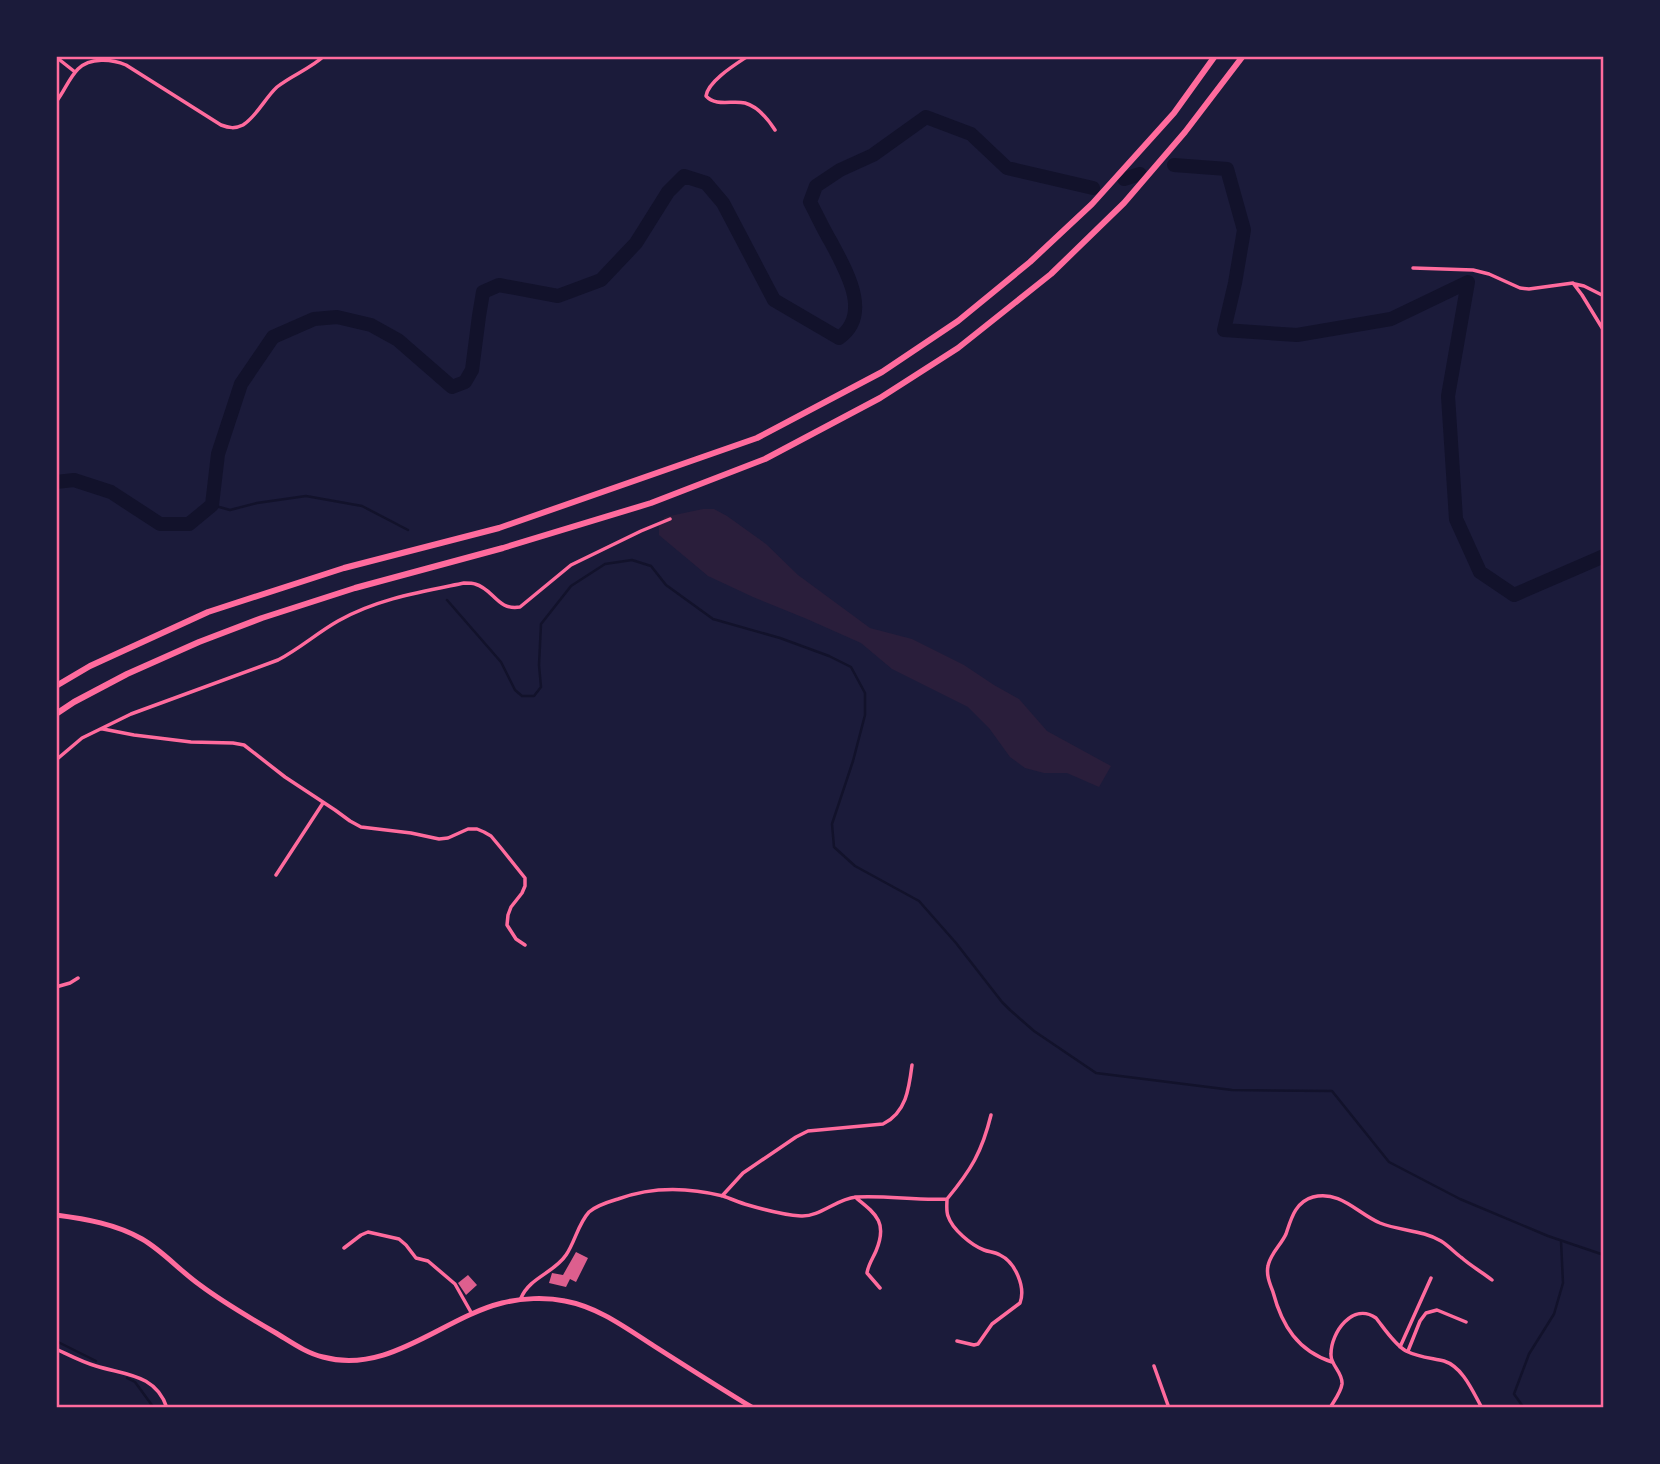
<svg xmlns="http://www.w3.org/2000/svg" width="1660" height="1464" font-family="'Titillium Web',sans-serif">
	<rect width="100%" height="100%" fill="#1b1b3a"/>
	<path fill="#2a1e3b" d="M703,509h11l13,7 39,28 32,31 72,53 42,11 52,26 30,20 25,14 28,32 64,35 -12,21 -32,-14h-23l-19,-5 -15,-11 -21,-29 -21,-21 -76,-38 -31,-26 -54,-24 -54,-22 -45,-21 -49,-41v-9l6,-9z"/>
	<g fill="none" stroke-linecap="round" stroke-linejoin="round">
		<path stroke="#12122b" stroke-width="2.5" d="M212,505l18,5 27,-7 49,-7 56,10 46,24
			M447,600l54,62 14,28 7,6h12l7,-9 -2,-22 2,-41 30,-38 34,-22 27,-4 19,6 15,19 47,34 67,19 49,18 22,11 14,26v22l-12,46 -21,63 2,23 21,19 64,35 37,42 46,59 8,8 24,21 62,42 136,17 100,1 57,71 71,37 88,37 56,19
			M56,1341l40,20
			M127,1378l8,4 19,26
			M1524,1408l-10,-14 15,-40 25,-40 9,-31 -2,-42"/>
		<path stroke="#12122b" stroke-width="14" d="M1174,165l53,4 17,61 -9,53 -11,47 73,5 94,-16 77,-37 -20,114 8,123 24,53 34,23 90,-39
			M1124,179l16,-5
			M56,482l18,-2 37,12 49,32h29l23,-19 6,-51 23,-70 32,-47 41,-18 23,-2 34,8 27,15 54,47 13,-5 7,-12 7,-54 4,-24 16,-7 59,11 43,-16 35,-37 32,-51 16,-16 22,7 17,20 51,97 65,38c34,-24 6,-69 -8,-96 -8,-13 -14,-27 -21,-40l6,-16 24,-16 33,-15 53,-38 45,17 36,34 86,20"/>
	</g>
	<path fill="#dd5f8e" d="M576,1252l12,6 -12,24 -6,-3 -4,8 -17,-4 3,-10 11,2z
		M468,1275l9,10 -11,10 -8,-12z"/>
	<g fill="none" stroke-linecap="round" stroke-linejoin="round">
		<path stroke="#ff6b9d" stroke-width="3.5" d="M748,56c-12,8 -40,25 -42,40 10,11 26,4 39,7 14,4 23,16 30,27
			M56,57l19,15
			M56,102c8,-10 13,-24 22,-33 12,-12 34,-10 48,-4l95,60c8,3 14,4 22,0 14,-9 22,-27 34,-38 15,-12 33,-18 47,-31
			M1413,268l60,2 16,4 31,14 9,1 44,-6 9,12 22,36
			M1575,284l9,2 20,10
			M103,729l31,6 57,7 42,1 11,2 41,32 50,33 15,11 11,6 50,6 28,6 9,-1 20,-9h9l7,3 7,4 10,12 24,30v8l-3,7 -11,14 -3,8 -1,10 9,14 9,6
			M56,760l26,-22 49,-24 147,-54c21,-11 39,-27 60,-39 39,-22 82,-29 126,-38 2,0 9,0 11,1 19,5 22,27 45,23l51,-42 70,-34 29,-12
			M276,875l47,-72
			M56,987l14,-4 8,-5
			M722,1196l21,-23 53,-36 12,-6 11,-1 64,-6c23,-11 26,-35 29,-59
			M855,1197c21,17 33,25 21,54 -3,7 -8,14 -9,22l13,15
			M947,1199c0,5 -1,12 1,17 4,13 23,29 36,34 5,2 11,2 16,5 15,7 26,32 20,48l-28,21 -14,20 -4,1 -17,-4
			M344,1248l17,-13 7,-3 31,7 7,6 10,13 12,3 27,23 17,30
			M521,1298c9,-21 33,-25 45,-43 9,-13 12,-31 23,-43 8,-7 19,-10 29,-13 35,-13 69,-12 105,-3 9,3 17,7 25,9 17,5 36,10 53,11 19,1 35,-17 55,-19 31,-2 61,4 91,2 24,-29 35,-47 44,-84
			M1400,1347l31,-69
			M56,1349c13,6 26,13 40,17 29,9 60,8 71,42
			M1408,1351l12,-30 6,-8 11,-3 29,12
			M1332,1362c-34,-11 -50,-36 -59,-70 -3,-8 -7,-17 -5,-26 2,-12 13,-21 18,-32 5,-15 9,-32 27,-37 27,-7 44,16 67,26 20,8 43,7 61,18 8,5 14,12 21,17 9,8 20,14 30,22
			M1154,1366l15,42
			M1330,1408c4,-7 11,-16 12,-24 1,-12 -12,-19 -11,-30 0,-22 22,-52 45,-36 8,10 18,26 30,33 12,6 25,7 38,10 19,6 29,31 38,47"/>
		<path stroke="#ff6b9d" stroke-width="5" d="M56,1215c30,4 60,9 86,24 21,12 38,32 58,46 24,18 50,33 76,48 15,9 30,20 47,24 66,18 119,-39 179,-54 19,-5 44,-6 63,-2 33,6 61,27 89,45 33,21 66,42 99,62"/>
		<path stroke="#ff6b9d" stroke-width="6" d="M56,686l34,-20 118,-54 136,-44 155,-40 258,-90 125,-66 76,-51 72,-59 62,-58 82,-91 41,-57
			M56,714l18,-12 53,-28 72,-32 63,-24 93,-30 148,-40 148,-45 114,-44 115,-61 78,-50 93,-74 73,-71 61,-71 58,-76"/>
	</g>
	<rect width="1660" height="1464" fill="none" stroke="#1b1b3a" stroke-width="116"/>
	<rect x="58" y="58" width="1544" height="1348" fill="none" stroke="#ff6b9d" stroke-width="2.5"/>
</svg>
